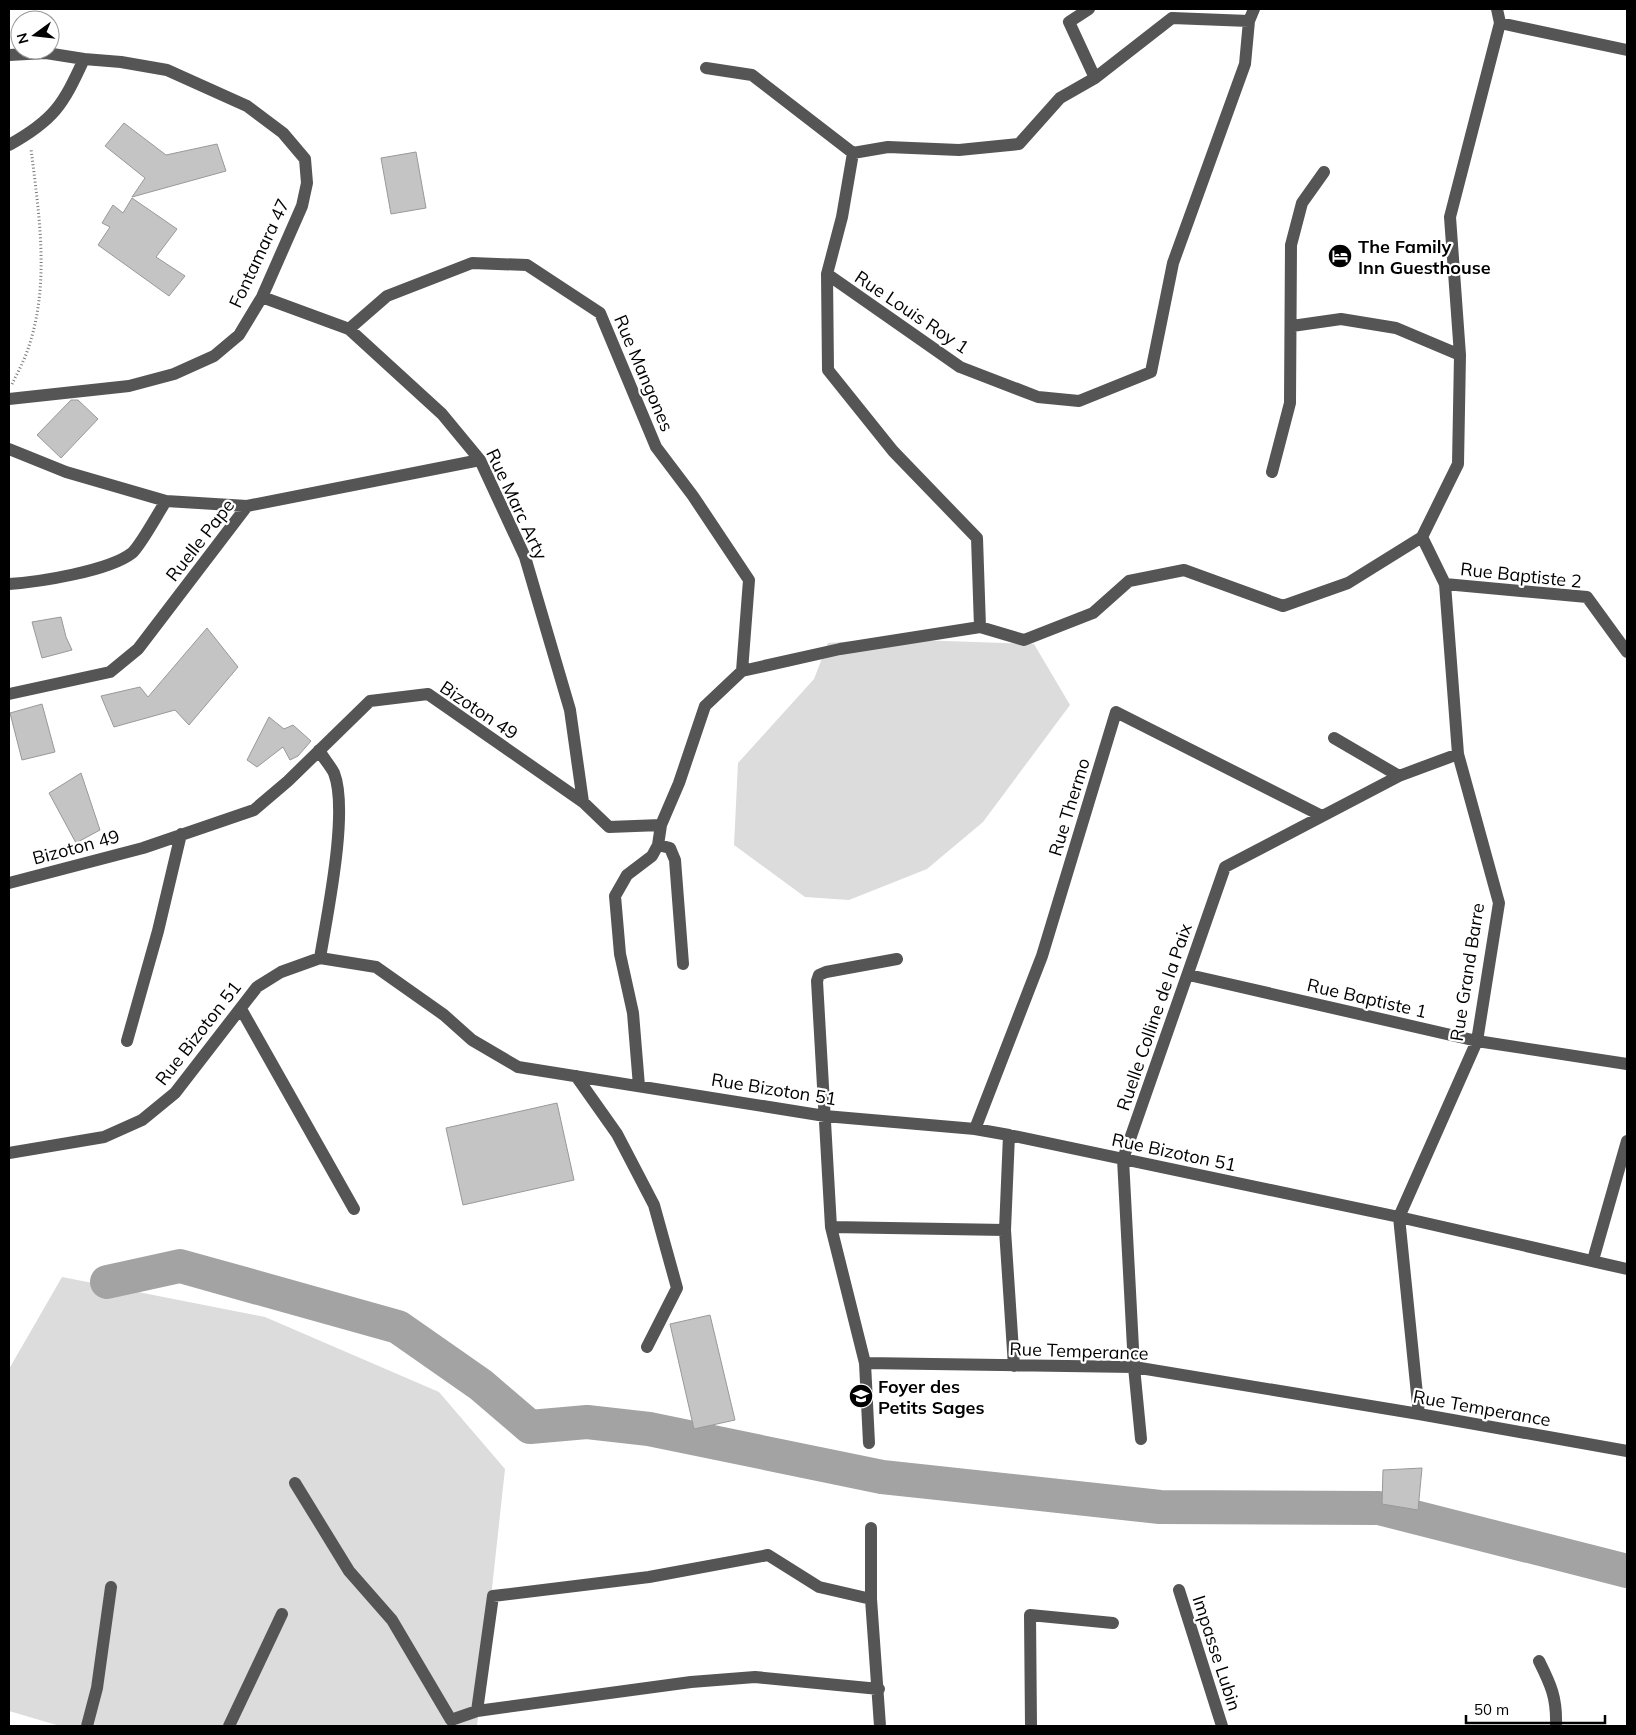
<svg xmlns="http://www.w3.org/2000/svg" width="1636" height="1735" font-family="Mulish,sans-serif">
	<rect width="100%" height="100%" fill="#fff"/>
	<path fill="#dcdcdc" d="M888,639l146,5 36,61 -87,117 -56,47 -78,31 -44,-3 -71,-52 4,-82 76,-84 14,-36z
		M62,1277l203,40 174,75 66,77 -28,257h-417l-51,-15v-342z"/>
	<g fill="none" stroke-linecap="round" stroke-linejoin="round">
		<path stroke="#a3a3a3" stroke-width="34" d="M107,1282l73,-16 218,61 83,58 49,42 57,-5 62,7 233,48 278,30 219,1 248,63"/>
	</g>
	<path fill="#c4c4c4" stroke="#999" d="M124,123l42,32 51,-11 9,27 -94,26 13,-19 -40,-32z
		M416,152l10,56 -35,6 -10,-56z
		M132,198l45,31 -21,28 29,19 -16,20 -71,-51 12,-18 -8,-4 11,-18 10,8z
		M71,400h7l20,19 -37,39 -24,-23z
		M61,617l5,20 6,13 -30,8 -10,-36z
		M207,628l31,39 -49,58 -14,-15 -61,17 -13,-31 39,-9 8,10z
		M42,704l13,48 -33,8 -12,-47z
		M269,717l15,12 9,-4 18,16 -13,15 -8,4 -7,-13 -26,20 -10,-7z
		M81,773l19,57 -24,13 -27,-50z
		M557,1103l17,77 -111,25 -17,-77z
		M710,1315l25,105 -41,9 -24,-105z
		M1422,1468l-4,42 -36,-6 1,-34z"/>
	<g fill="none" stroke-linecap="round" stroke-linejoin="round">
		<path stroke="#777" stroke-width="3" stroke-dasharray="1 2.5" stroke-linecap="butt" d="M12,384c6,-12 13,-25 17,-38 21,-64 10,-132 2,-197"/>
		<path stroke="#555" stroke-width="12" d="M1089,9l-20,13 26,56
			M1500,23l127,27
			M9,55l37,-2 38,6
			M706,68l46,7 101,78
			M9,145c45,-25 54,-40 75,-86l37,3 46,8 80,36 36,27 22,26 2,24 -5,23 -40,91 -23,38 -25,21 -40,18 -45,12 -120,13
			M827,274l15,-57 11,-64 35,-6 71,3 60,-6 41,-46 35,-20 77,-60 77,3
			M262,297l87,32 93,85 38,46 45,97 45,153 13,92
			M1292,326l49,-7 55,9 64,27
			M349,329l38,-33 85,-33 55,2 73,48 56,134 37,49 56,84 -7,91
			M9,449l57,23 100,29 81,5
			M1272,472l18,-69 1,-158 11,-42 22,-31
			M9,584c30,-2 100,-13 123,-31 9,-8 26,-40 34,-52
			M1445,584l142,13 40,55
			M980,627l-3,-89 -84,-87 -65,-81 -1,-96 133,93 78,30 41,4 72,-29 22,-109 72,-199 4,-43 5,-12
			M742,671l98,-22 140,-22 44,13 69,-27 36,-32 55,-11 99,36 65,-23 74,-46 36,-73 2,-109 -10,-138 50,-194 -3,-14
			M9,694l101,-22 28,-23 109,-143 233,-46
			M1334,738l65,38
			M319,750c4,8 11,15 15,23 15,38 -7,142 -14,185
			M658,845l12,3 5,12 8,104
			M9,883l134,-35 111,-38 34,-29 82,-80 58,-7 155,108 26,25 52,-2 18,-42 26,-77 37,-35
			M897,959l-71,13 -7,3 -2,6 14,246 34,136 269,4 285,47 208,37
			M1189,975l288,66 150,23
			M241,1009l113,200
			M127,1041l31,-110 23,-97
			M576,1076l41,58 37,71 23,83 -30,59
			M639,1086l-6,-73 -13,-59 -5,-58 12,-21 25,-19 6,-11 3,-20
			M975,1129l67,-173 74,-244 206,104
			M1009,1135l-4,95 9,136
			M9,1153l95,-16 38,-17 33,-27 82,-106 24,-15 39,-14 56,9 68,48 28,25 46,27 307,49 150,13 34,6 390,82 228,52
			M831,1227l174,3
			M1593,1260l34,-119
			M865,1363l4,80
			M1419,1414l-20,-197 78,-176 22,-138 -41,-149 -13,-170 -23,-47
			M1141,1439l-7,-72 -11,-208 102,-292 174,-91 59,-22
			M295,1483l54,88 43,49 59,100 26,-9
			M871,1528v71l9,127
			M1179,1590l43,136
			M871,1599l-52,-12 -51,-32 -119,22 -156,19 -16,115 214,-29 64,-5 124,12
			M1539,1661c12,24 18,37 17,65
			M87,1726l10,-38 14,-101
			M229,1726l53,-112
			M1031,1726l-1,-111 83,8"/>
	</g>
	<defs>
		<g id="hotel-disc" transform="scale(1.25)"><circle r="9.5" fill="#000" stroke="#fff"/><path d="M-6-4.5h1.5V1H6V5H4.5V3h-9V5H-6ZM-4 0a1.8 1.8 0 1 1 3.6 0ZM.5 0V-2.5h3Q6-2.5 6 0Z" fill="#fff"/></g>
		<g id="school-disc" transform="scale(1.25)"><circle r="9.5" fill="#000" stroke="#fff"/><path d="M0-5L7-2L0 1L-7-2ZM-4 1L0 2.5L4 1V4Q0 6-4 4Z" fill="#fff"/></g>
	</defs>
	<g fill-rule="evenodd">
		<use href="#hotel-disc" x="1340" y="256"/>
		<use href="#school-disc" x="861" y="1396"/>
	</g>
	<g text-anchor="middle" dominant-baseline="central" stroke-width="4.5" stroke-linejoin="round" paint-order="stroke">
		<g font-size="18" font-weight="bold" fill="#000" stroke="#fff" text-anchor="start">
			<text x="1358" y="246">The Family<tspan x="1358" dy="21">Inn Guesthouse</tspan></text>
			<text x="878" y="1386">Foyer des<tspan x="878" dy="21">Petits Sages</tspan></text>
		</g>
		<g font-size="18" fill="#000" stroke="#fff">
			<text transform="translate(259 253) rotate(-65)">Fontamara 47</text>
			<text transform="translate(912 312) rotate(34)">Rue Louis Roy 1</text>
			<text transform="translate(644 373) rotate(67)">Rue Mangones</text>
			<text transform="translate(517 504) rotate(65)">Rue Marc Arty</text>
			<text transform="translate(200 540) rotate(-52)">Ruelle Pape</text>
			<text transform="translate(1521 575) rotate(6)">Rue Baptiste 2</text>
			<text transform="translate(479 710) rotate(34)">Bizoton 49</text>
			<text transform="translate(1069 807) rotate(-73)">Rue Thermo</text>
			<text transform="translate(76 847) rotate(-15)">Bizoton 49</text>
			<text transform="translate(1467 972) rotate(-81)">Rue Grand Barre</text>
			<text transform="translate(1367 998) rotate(13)">Rue Baptiste 1</text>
			<text transform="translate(1154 1017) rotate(-71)">Ruelle Colline de la Paix</text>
			<text transform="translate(198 1033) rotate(-52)">Rue Bizoton 51</text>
			<text transform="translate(774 1089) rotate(9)">Rue Bizoton 51</text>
			<text transform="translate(1174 1152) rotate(12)">Rue Bizoton 51</text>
			<text transform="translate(1079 1351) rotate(2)">Rue Temperance</text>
			<text transform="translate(1482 1408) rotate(10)">Rue Temperance</text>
			<text transform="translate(1217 1653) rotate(72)">Impasse Lubin</text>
		</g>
	</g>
	<rect width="1636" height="1735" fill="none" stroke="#000000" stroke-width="20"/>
	<g transform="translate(35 35) rotate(255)"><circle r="24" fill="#ffffff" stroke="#999999"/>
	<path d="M0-4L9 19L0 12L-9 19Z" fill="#000000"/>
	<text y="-8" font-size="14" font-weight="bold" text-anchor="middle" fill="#000000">N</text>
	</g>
	<path d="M1466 1715v8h139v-8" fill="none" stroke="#000000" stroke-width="2.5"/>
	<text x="1474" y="1715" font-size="15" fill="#000000" stroke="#ffffff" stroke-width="4" paint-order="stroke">50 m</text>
</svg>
